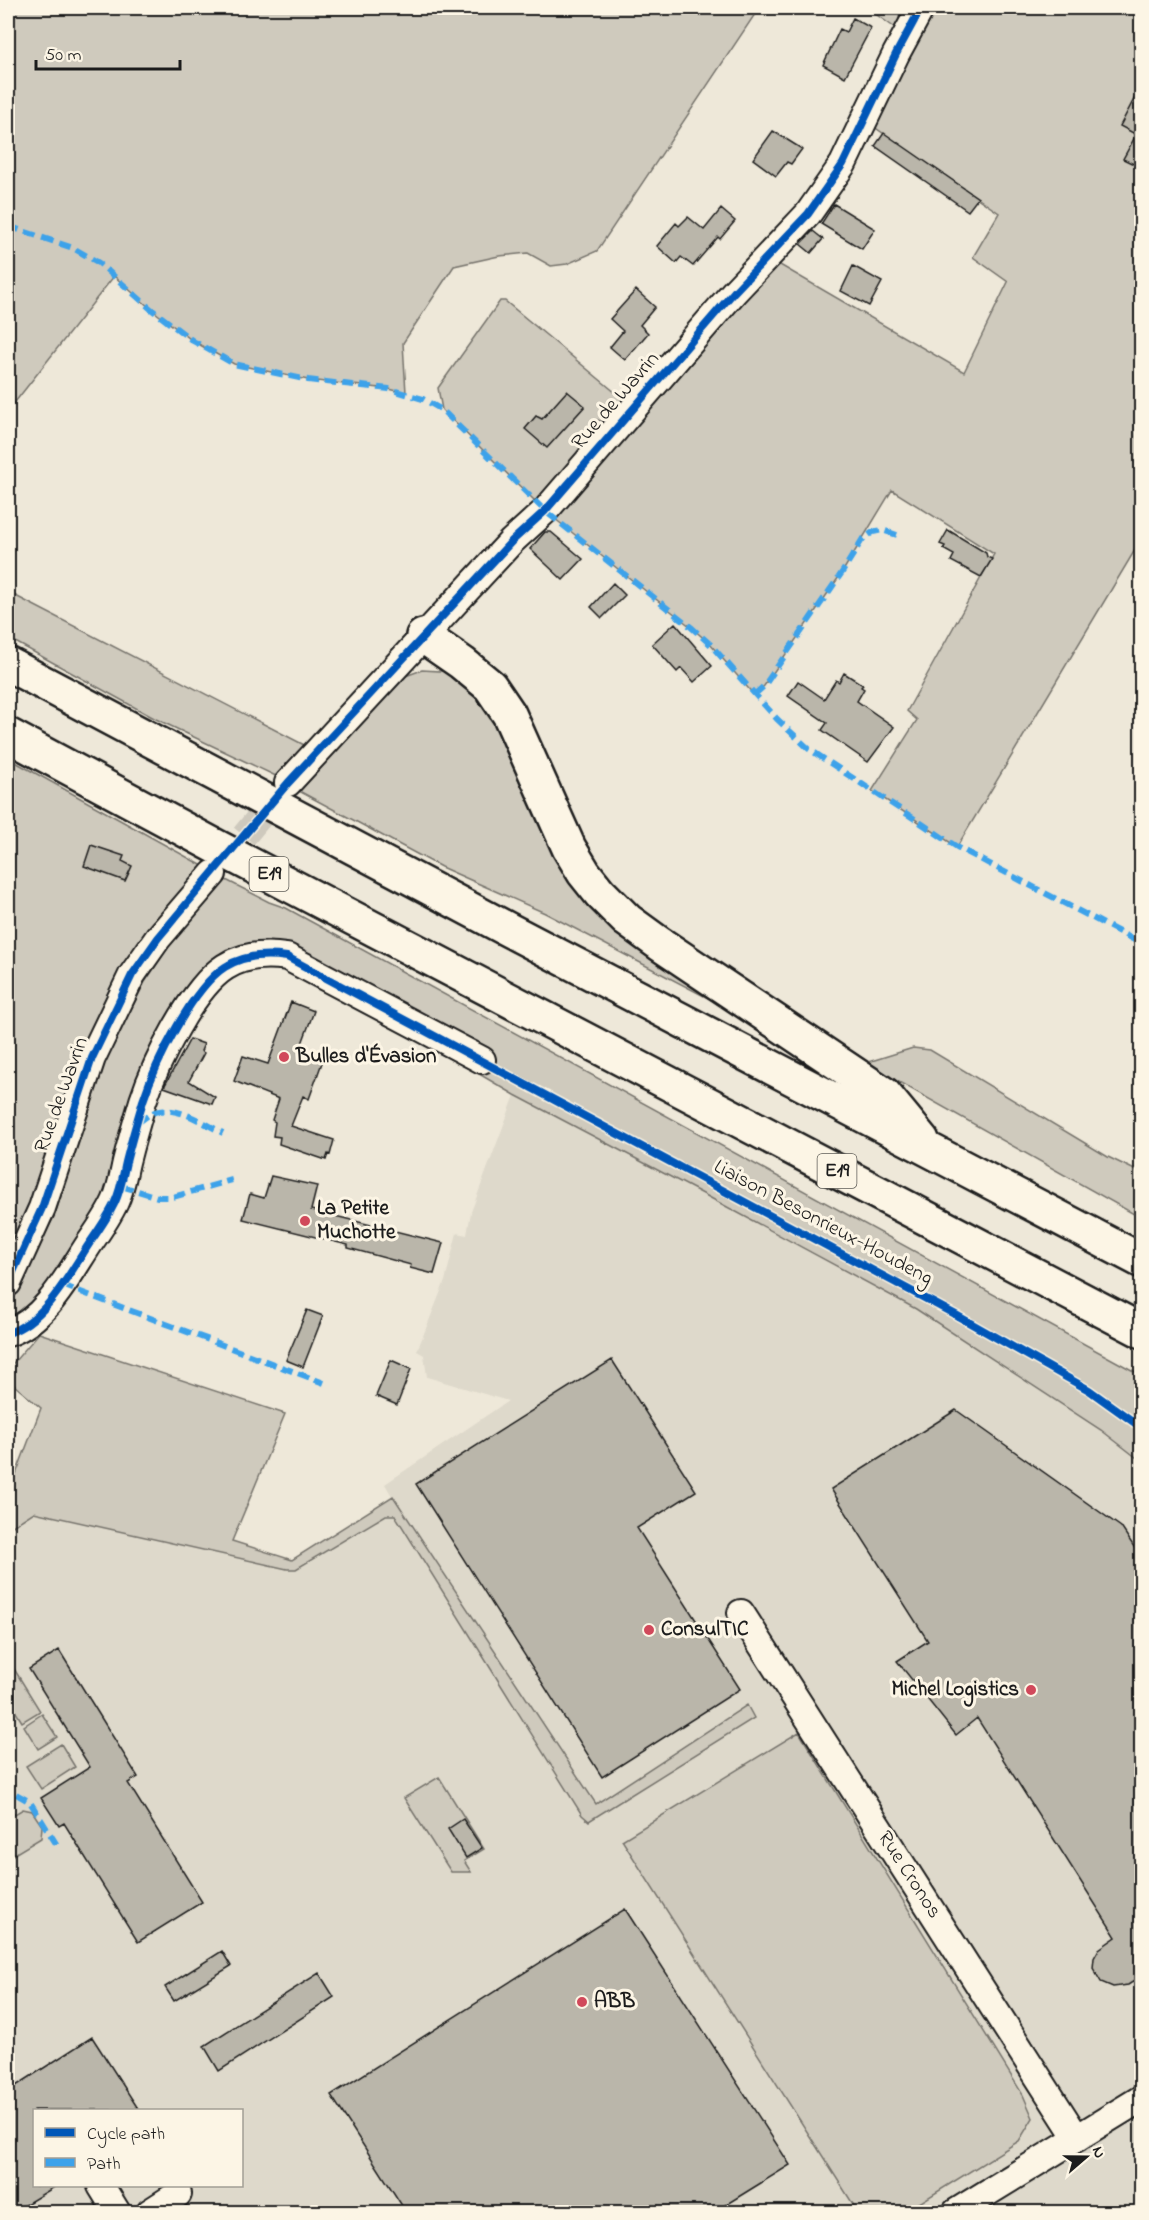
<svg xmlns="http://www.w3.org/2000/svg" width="1149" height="2220" font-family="'Indie Flower',sans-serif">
	<rect width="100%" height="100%" fill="#eee8d9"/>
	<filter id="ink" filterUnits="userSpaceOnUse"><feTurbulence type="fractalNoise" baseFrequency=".0167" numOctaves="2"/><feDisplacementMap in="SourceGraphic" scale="12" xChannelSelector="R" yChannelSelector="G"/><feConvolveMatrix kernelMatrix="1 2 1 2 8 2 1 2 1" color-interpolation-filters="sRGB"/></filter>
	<g filter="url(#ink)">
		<path fill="#ded9cb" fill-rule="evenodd" d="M515,1095l190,100 211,114 185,121 40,31v751h-1133v-741l285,89 99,-64 -7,-12 123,-83 -81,-24 -3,-22 -7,-4 28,-70 12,-48 10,2 4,-23zM34,2110h208v76h-208z"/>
		<path fill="#cfcabd" stroke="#76736c" stroke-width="1.5" d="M8,8h759l-12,6 -158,237 -30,13 -16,2 -23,-13 -29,3 -45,10 -51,77 3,50 -17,-4 -81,-9 -74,-16 -41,-23 -42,-32 -37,-33 -106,135z
			M867,8h33l-2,22z
			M921,8h220v532l-184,307 -85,-56 45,-71 -10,-9 87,-157 -102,-64 -49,81 -79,115 -10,9 -44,-51 -19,-17 -146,-116 223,-253 196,114 44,-90 -35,-25 26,-44 -135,-93z
			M500,301h5l123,102 -21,20 -10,-3 -49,80h-14l-92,-90 -4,-22z
			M8,592l302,156 -32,29 -122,-58 -148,-81z
			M422,670l35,2 26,16 72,147 218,197 -228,-119 -104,-46 -142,-76 101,-113z
			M8,758l195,108 -20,25 -175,366z
			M224,879l45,23 17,6 855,467v86l-40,-31 -185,-121 -211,-114 -190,-100 -162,-95 -26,-25 -106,-14 -104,218 -59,99 -50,47v-21l47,-89 44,-143 46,-90 43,-64z
			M913,1048l17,2 178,107 33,16v45l-276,-155z
			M39,1333l246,81 -53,127 60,19 101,-64 203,308 151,-99 7,13 -165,103 -7,-6 -187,-300h-9l-90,54h-9l-253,-57 -26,17v-58l8,3 25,-66 -33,-28v-11z
			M11,1664l29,47 -18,11 -14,-23v-32z
			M42,1714l15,23 -19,12 -14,-23z
			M799,1732l224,363 10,23 -14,23 -114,71h-47l-236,-372z
			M61,1744l14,23 -34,22 -15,-23z
			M439,1777l45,72 -20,12 7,11h-20l-47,-74z
			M23,1809l9,2 10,15 -1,12 -33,20v-40z"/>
		<path fill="#bab6aa" stroke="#1c1c1c" stroke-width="1.5" d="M853,18l18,10 -26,49 -22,-12 17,-36 6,3z
			M1142,84v39l-7,11 -15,-8z
			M1142,124v44l-19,-9z
			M773,131l29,18 -11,15 -4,-2 -11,14 -23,-17z
			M884,133l94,65 -10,13 -93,-65z
			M834,204l41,25 -13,20 -41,-25z
			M721,209l14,12 -15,18 -2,-2 -25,29 -12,-9 -5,6 -19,-17 19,-23 3,3 9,-9 16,13z
			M813,231l10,8 -12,14 -11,-9z
			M853,266l29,16 -13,24 -28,-15z
			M636,290l19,17 -15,18 8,8 -23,27 -15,-13 13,-16 -13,-12z
			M567,391l18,15 -38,42 -22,-19 11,-13 6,3z
			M948,530l38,23 1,4 5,2 -11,18 -30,-16 3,-6 -11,-6 2,-3 -5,-2z
			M545,532h6l32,27 -20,21 -33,-31z
			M613,583l12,12 -23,23 -11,-11z
			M675,623l37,43 -18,16 -13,-14 -4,4 -25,-28z
			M844,673l19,12 -2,2 3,2 -7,12 37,26 -26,35 -46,-32 5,-7 -39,-27 10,-15 26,18 12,-19 3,2z
			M91,845l33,11 -2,5 10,5 -7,15 -41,-15z
			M291,1002l23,9 -14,38 24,8 -15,42 -6,-3 -12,30 43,14 -4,15 -2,-1 -2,6 -47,-16 1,-7 -7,-1 2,-14 -3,-2 7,-21 -45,-18 9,-25 25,8z
			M190,1039l14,5 -3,7 3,2 -15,28 26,16 -3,7 -48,-17z
			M271,1176l46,10 -6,24 132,33 -9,31 -24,-6 1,-3 -63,-17v-3l-105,-26 7,-25 14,4z
			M307,1310l16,6 -20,51 -17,-7z
			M391,1360l20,9 -14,36 -21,-9z
			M612,1360l84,131 -59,37 103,161 -138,88 -186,-293z
			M956,1410l165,117 21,32v417l-14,9 -15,2 -12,-5 -8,-14 1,-10 5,-9 17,-12 -139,-219 -21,17 -59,-74 31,-20 -97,-152z
			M59,1650l79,127 -10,6 74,119 -64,40 -74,-119 -5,3 -18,-28 49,-31 -61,-98z
			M463,1819l19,29 -16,10 -18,-29z
			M625,1909l165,256 -76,47h-308l-75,-117z
			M222,1951l9,15 -57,35 -9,-14z
			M319,1973l15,24 -115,74 -15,-25z
			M92,2037l47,73h-105v76h22l-43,26h-5v-121z"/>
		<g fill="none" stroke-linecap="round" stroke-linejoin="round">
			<path stroke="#cec9bd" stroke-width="26" stroke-dasharray="26 13" stroke-linecap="butt" d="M219,866l63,-76"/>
			<g stroke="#1c1c1c" stroke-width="30">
				<path id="minor" d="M288,783l224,-242 33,-30 189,-219 74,-78 35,-50 53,-110 25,-46
					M8,1283l34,-75 50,-150 40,-83 26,-37 55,-64
					M8,1333c37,-12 60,-57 81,-89 9,-13 19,-27 26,-42 6,-13 8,-27 11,-40 5,-20 11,-41 17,-61 12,-37 49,-113 82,-134 18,-12 41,-13 62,-10l195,103
					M741,1613l336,525
					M101,2186l16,26
					M150,2212l28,-18
					M956,2212l186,-114"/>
			</g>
			<g stroke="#1c1c1c" stroke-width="38">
				<path id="highway" d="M423,636l39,27 28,23 19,28 60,134 15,25 16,20 27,27 33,24 224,150 38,46
					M8,664l501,266 633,331
					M8,735l211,113 923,483"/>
			</g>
			<use href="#minor" stroke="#fcf5e5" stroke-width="26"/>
			<use href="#highway" stroke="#fcf5e5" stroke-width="33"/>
			<path stroke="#3da2ea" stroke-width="6" stroke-dasharray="12 6" stroke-linecap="butt" d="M8,226l65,22 26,15 52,46 42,32 41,23 74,16 81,9 34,10 19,11 103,101 146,116 19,17 67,75 32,30 148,98 185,97
				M754,695l10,-9 79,-115 19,-31 11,-8 9,-2 15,5
				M138,1123c6,-5 13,-11 21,-12 21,-4 46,13 64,22
				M121,1186l37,11h15l59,-17
				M62,1285l262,98
				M16,1794l14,8 27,43"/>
			<g stroke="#fcf5e5" stroke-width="11">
				<path id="cycleway" d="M8,1283l34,-75 50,-150 40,-83 26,-37 130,-155 224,-242 33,-30 189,-219 74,-78 35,-50 53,-110 25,-46
					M8,1333c37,-12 60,-57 81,-89 9,-13 19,-27 26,-42 6,-13 8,-27 11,-40 5,-20 11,-41 17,-61 12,-37 49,-113 82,-134 18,-12 41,-13 62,-10l669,358 133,75 53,38"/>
			</g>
			<use href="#cycleway" stroke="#0057b8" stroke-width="8"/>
		</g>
	</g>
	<g fill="#d1495b" stroke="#fcf5e5" stroke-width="2">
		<circle cx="284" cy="1057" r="6"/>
		<circle cx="305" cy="1221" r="6"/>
		<circle cx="649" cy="1630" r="6"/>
		<circle cx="1031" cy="1690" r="6"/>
		<circle cx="582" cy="2002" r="6"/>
	</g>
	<g text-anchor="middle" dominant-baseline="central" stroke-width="6" stroke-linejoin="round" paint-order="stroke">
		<g fill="#fcf5e5" stroke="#5f5d58" stroke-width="1.5">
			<rect x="249.5" y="857" width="39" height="34" rx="4.5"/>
			<rect x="817.5" y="1154" width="39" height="34" rx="4.5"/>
		</g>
		<g font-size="20" font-weight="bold" fill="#1c1c1c">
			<text x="269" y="874">E19</text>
			<text x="837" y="1171">E19</text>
		</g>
		<g font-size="21" fill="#1c1c1c" stroke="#fcf5e5">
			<text transform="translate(616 401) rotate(-49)">Rue de Wavrin</text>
			<text transform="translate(62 1095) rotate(-70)">Rue de Wavrin</text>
			<text transform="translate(823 1223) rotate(28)">Liaison Besonrieux-Houdeng</text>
			<text transform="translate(909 1875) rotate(57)">Rue Cronos</text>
		</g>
		<g font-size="21" font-weight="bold" fill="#1c1c1c" stroke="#fcf5e5" text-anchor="start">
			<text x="296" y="1057">Bulles d'Évasion</text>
			<text x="317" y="1209">La Petite<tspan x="317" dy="24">Muchotte</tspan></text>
			<text x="661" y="1630">ConsulTIC</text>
			<text x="1019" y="1690" text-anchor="end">Michel Logistics</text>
			<text x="594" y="2002">ABB</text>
		</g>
	</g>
	<rect width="1149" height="2220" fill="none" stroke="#fcf5e5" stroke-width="30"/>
	<rect x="15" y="15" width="1119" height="2190" fill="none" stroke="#1c1c1c" stroke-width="2" filter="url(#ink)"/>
	<rect x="33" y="2109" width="210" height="78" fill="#fcf5e5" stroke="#a29e95" stroke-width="1.5"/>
	<rect x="45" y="2128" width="30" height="9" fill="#0057b8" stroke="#a29e95" stroke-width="1.5"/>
	<text x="87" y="2139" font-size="18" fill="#1c1c1c">Cycle path</text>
	<rect x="45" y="2158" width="30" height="9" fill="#3da2ea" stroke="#a29e95" stroke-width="1.5"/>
	<text x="87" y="2169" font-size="18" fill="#1c1c1c">Path</text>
	<g transform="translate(1086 2157) rotate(70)" stroke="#fcf5e5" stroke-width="4.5" paint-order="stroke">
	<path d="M0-4.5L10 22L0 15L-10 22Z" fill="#1c1c1c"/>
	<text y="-9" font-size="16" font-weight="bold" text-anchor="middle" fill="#1c1c1c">N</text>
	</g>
	<path d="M36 60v9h144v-9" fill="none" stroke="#1c1c1c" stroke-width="3"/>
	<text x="45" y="60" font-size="18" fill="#1c1c1c" stroke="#fcf5e5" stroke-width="4.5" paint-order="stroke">50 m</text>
</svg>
